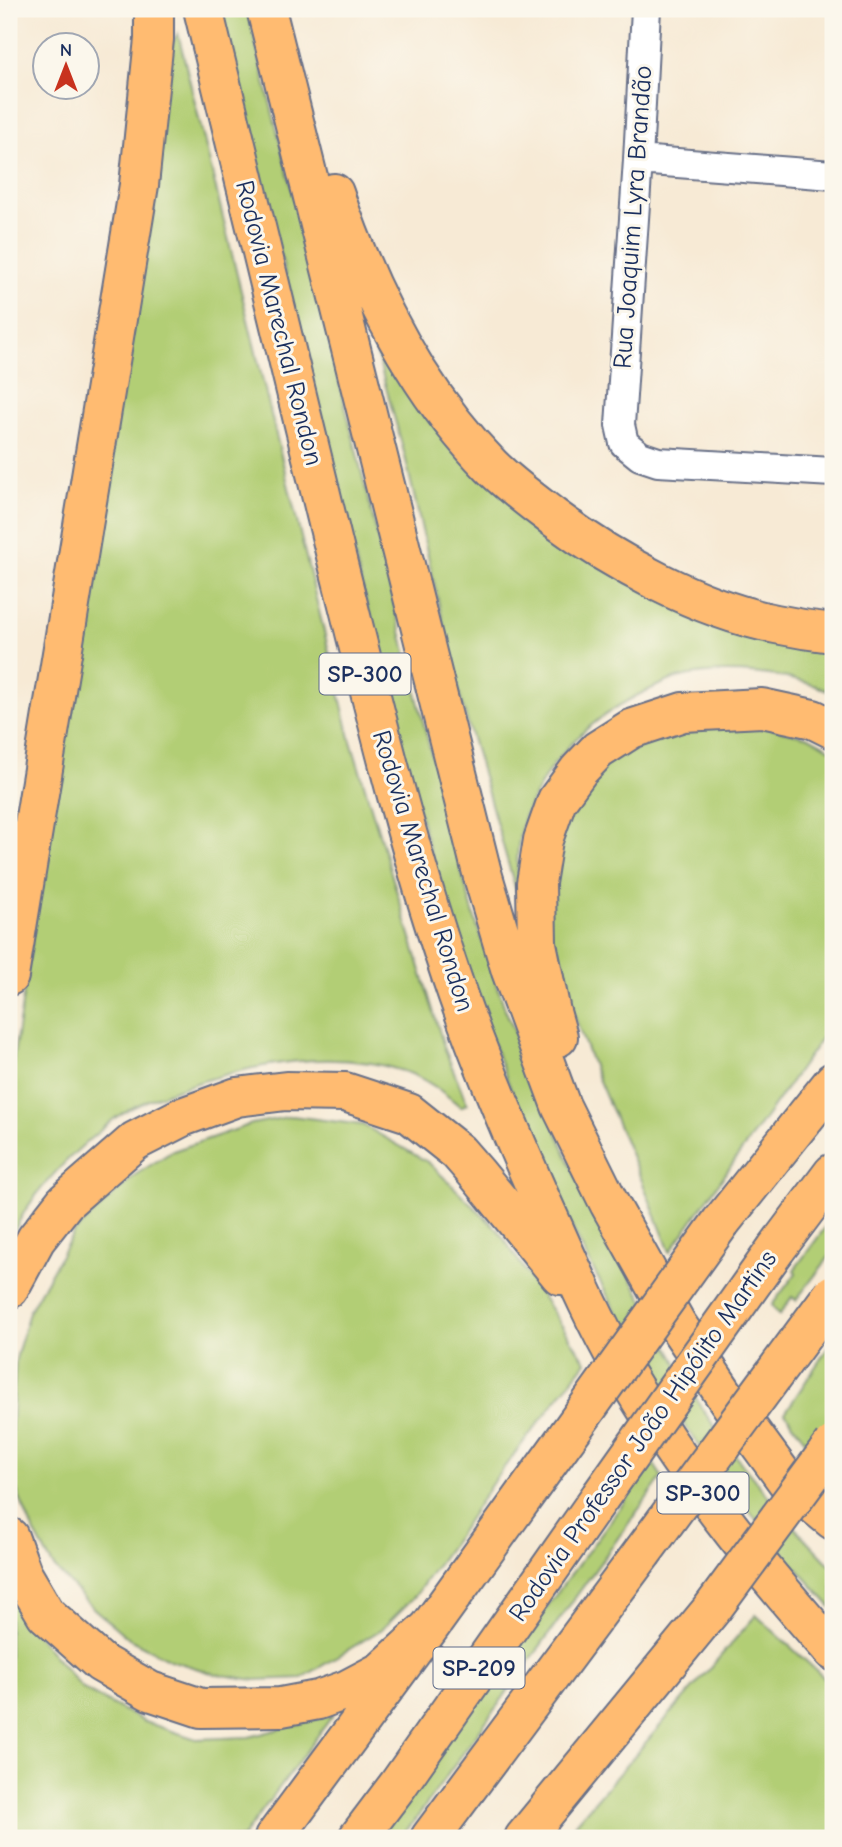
<svg xmlns="http://www.w3.org/2000/svg" width="842" height="1847" font-family="'Comic Neue',sans-serif">
	<rect width="100%" height="100%" fill="#fbf7ec"/>
	<filter id="ink" filterUnits="userSpaceOnUse"><feTurbulence type="fractalNoise" baseFrequency=".0143" numOctaves="2"/><feDisplacementMap in="SourceGraphic" scale="14" xChannelSelector="R" yChannelSelector="G"/><feConvolveMatrix kernelMatrix="1 2 1 2 8 2 1 2 1" color-interpolation-filters="sRGB"/></filter>
	<filter id="wash" filterUnits="userSpaceOnUse"><feTurbulence type="fractalNoise" baseFrequency=".00686" numOctaves="4" result="noise"/><feDisplacementMap in="SourceGraphic" scale="28" xChannelSelector="R" yChannelSelector="G"/><feGaussianBlur stdDeviation="1.57" result="paint"/><feColorMatrix in="noise" values="0 0 0 0 0 0 0 0 0 0 0 0 0 0 0 0 0 1.4 0 .05"/><feComposite in="paint" operator="in"/></filter>
	<g filter="url(#wash)">
		<rect width="100%" height="100%" fill="#f7ead5"/>
		<path fill="#b2ce74" stroke="#667e69" stroke-width="2" d="M220,9h27l208,841 23,79 27,80 71,168 126,232 42,58 46,56 43,45v41l-62,-70 -84,-110 -69,-114 -34,-63 -44,-89 -76,-193 -55,-193z
			M178,33l172,705 95,312 22,53 -6,4c-18,-15 -35,-29 -58,-36 -72,-23 -150,-7 -219,16 -22,7 -43,15 -63,27 -9,5 -17,14 -25,20 -25,21 -51,47 -69,74 -7,10 -12,22 -18,32v-154l59,-373 99,-660z
			M364,308l153,197 316,140v48c-42,-20 -111,-27 -156,-15 -7,2 -14,6 -20,8 -51,22 -96,57 -121,107 -4,8 -9,16 -12,24 -9,30 -7,53 -5,84l-58,-201 -56,-244z
			M731,719l78,18 24,13v272l-163,230 -28,-71 -46,-107 -28,-75 -23,-87 3,-50 32,-81 61,-41z
			M292,1116l71,9 66,38 69,67 88,132 -91,117 -37,56 -43,61 -33,33 -80,49 -47,2 -40,-6 -45,-14 -41,-21 -37,-32 -39,-41 -21,-38 -18,-44 -3,-45 5,-80 13,-47 45,-80 61,-57 38,-24 79,-27z
			M833,1217v35l-37,48 -4,-3 -13,18 -7,-10 24,-32 -2,-3z
			M833,1340v138l-48,-65z
			M653,1463l9,14 -247,343 -15,18h-30l162,-211z
			M9,1584l5,16 28,42 41,47 62,33 51,17 53,-2 84,-22 -91,123h-233z
			M756,1615l77,71v152h-270z"/>
	</g>
	<g filter="url(#ink)">
		<g fill="none" stroke-linecap="round" stroke-linejoin="round">
			<g stroke="#687088" stroke-width="32">
				<path id="minor" d="M646,9l-8,151 -18,265 4,18 16,13 18,6 175,10
					M638,160l195,15"/>
			</g>
			<g stroke="#687088" stroke-width="42">
				<path id="motorway" d="M203,9c44,182 89,365 133,547 37,148 72,297 122,440 27,76 59,151 92,224 22,49 43,98 70,145 60,105 133,196 213,286
					M266,9l216,864 29,98 50,135 48,97 67,120 58,86 55,75 44,36
					M334,193c34,100 83,197 157,273 19,19 41,35 62,51 62,46 146,92 223,107 19,4 38,7 57,9
					M9,976l130,-791 15,-146v-30
					M558,1037l-7,-25 -14,-68 -1,-61 7,-43 14,-40 22,-30 19,-20 33,-21 52,-17 79,-4 51,11 20,10
					M721,1222l112,-140
					M776,1249l57,-76
					M9,1289l27,-50 29,-37 70,-61 47,-24 55,-20 49,-6 59,1 64,21 49,39 20,23 82,100
					M9,1537l14,38 23,39 55,49 49,28 51,17 80,-1 37,-7 28,-10 36,-19 47,-43
					M274,1838l155,-210 139,-193
					M358,1838l40,-53 202,-288
					M430,1838l212,-285
					M524,1838l188,-229"/>
			</g>
			<use href="#minor" stroke="#fff" stroke-width="28"/>
			<use href="#motorway" stroke="#ffbb71" stroke-width="38"/>
			<g stroke="#687088" stroke-width="42" stroke-linecap="butt">
				<path id="motorway-bridge" d="M568,1435l153,-213
					M600,1497l176,-248
					M642,1553l191,-259
					M712,1609l121,-164"/>
			</g>
			<use href="#motorway-bridge" stroke="#ffbb71" stroke-width="38"/>
		</g>
	</g>
	<g text-anchor="middle" dominant-baseline="central" stroke-width="6" stroke-linejoin="round" paint-order="stroke">
		<g fill="#fbf7ec" stroke="#5e6b89" stroke-width="2">
			<rect x="319.5" y="653.5" width="91" height="41" rx="5"/>
			<rect x="657.5" y="1472.5" width="91" height="41" rx="5"/>
			<rect x="433.5" y="1647.5" width="91" height="41" rx="5"/>
		</g>
		<g font-size="24" font-weight="bold" fill="#1b2f5e">
			<text x="365" y="674">SP-300</text>
			<text x="703" y="1493">SP-300</text>
			<text x="479" y="1668">SP-209</text>
		</g>
		<g font-size="26" fill="#1b2f5e" stroke="#fbf7ec">
			<text transform="translate(633 217) rotate(-86)">Rua Joaquim Lyra Brandão</text>
			<text transform="translate(279 323) rotate(76)">Rodovia Marechal Rondon</text>
			<text transform="translate(423 871) rotate(73)">Rodovia Marechal Rondon</text>
			<text transform="translate(643 1436) rotate(-55)">Rodovia Professor João Hipólito Martins</text>
		</g>
	</g>
	<rect width="842" height="1847" fill="none" stroke="#fbf7ec" stroke-width="35"/>
	<g transform="translate(66 66)"><circle r="33" fill="#fbf7ec" stroke="#a1a7b3" stroke-width="2"/>
	<path d="M0-5L12 26L0 18L-12 26Z" fill="#c8321e"/>
	<text y="-10" font-size="19" font-weight="bold" text-anchor="middle" fill="#1b2f5e">N</text>
	</g>
</svg>
